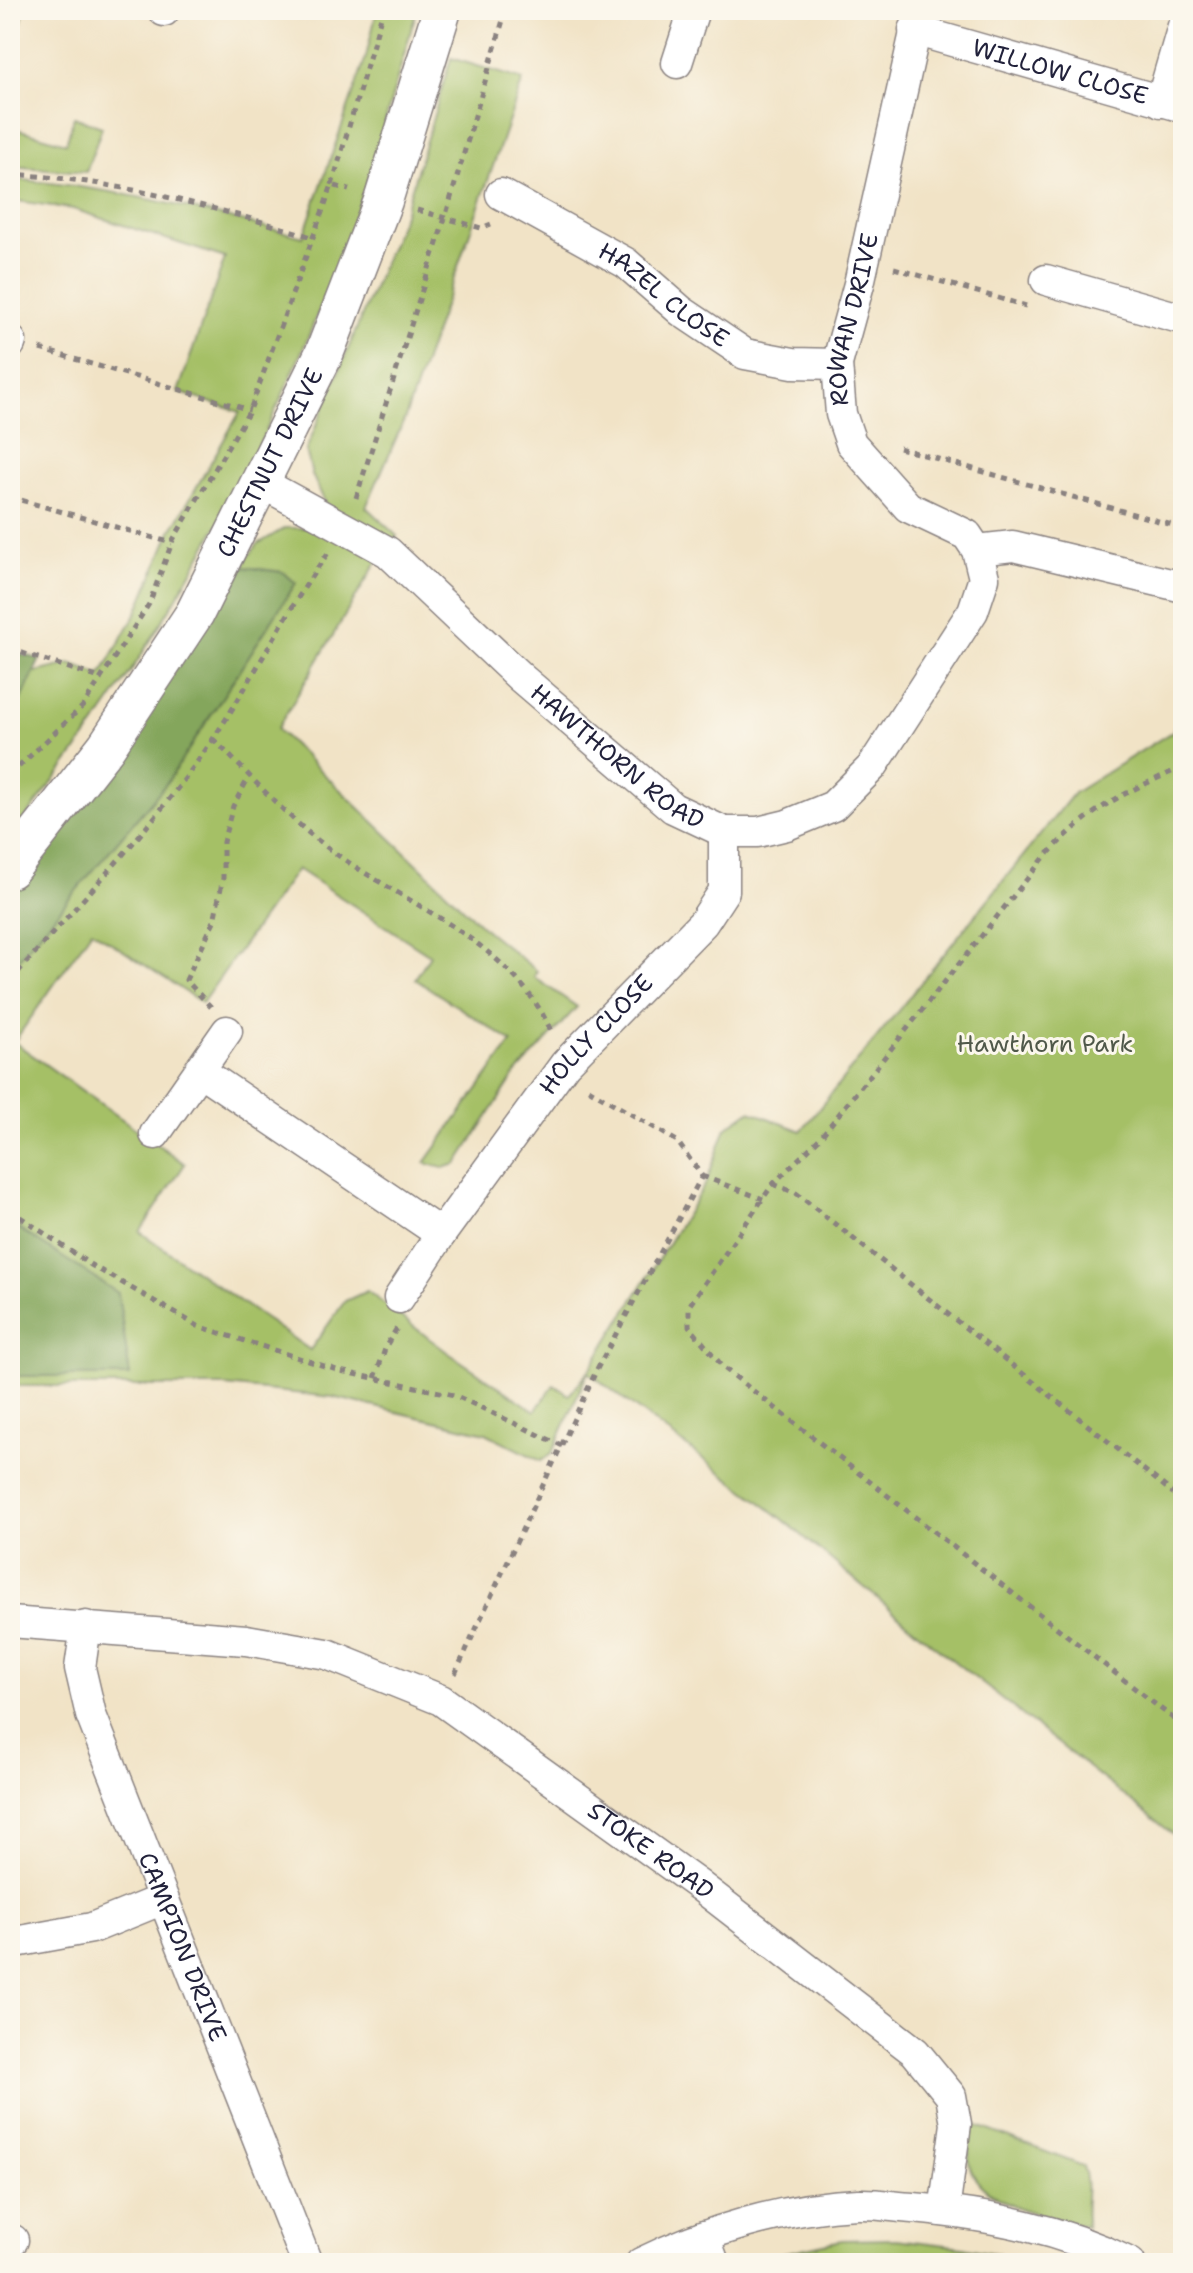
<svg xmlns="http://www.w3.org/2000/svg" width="1193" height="2273" font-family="'Shantell Sans',sans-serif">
	<rect width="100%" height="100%" fill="#fbf7ec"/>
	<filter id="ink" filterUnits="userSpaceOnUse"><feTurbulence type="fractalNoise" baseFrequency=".0125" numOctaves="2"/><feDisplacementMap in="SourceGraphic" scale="16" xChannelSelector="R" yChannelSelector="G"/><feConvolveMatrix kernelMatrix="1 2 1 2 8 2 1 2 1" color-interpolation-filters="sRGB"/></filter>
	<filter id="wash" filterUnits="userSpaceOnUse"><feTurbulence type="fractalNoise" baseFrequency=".006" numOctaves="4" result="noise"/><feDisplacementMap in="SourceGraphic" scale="32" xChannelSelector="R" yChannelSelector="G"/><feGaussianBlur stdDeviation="1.8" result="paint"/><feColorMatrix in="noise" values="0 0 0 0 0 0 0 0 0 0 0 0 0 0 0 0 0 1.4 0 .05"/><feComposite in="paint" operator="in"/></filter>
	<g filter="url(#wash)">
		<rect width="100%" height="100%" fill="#f1e3c6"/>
		<path fill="#a5c066" stroke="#647150" stroke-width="2" d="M377,10h40c-20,66 -36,133 -59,198 -80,227 -196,442 -348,629v-159l60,-14 31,11 37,-65 32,-77 70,-121 -62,-20 47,-134 -152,-49 -63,-9v-21c103,8 194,32 293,58l63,-180z
			M10,13l13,2 -13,44z
			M451,58l72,22 -118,338 -39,89 31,29 -22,29 -98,164 209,201 51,41 -3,6 43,30 -63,69 -57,88 -14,4 -18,-5 87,-121 -97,-63 15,-24 -133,-86 -95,134 -110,-73 -78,112 171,122 -45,68 170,118 35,-49 22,-10 80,61 88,59 19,-26 15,10 19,-23 118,-189 20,-55 24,-17 51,20 273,-338 99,-62 10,-28v1139l-252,-199 -151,-126 -192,-145 -36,81 -11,8 -55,-28 -153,-36 -108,-11h-215v-499l192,-241 46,-89 10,-13 27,-16h28l12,-26 -13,-27 -6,-25 97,-233z
			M74,117l28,10 -16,45 -76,-6v-39l56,16z
			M973,2124l110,42c8,21 -1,39 4,61 -35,-10 -112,-21 -118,-65 -1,-11 3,-26 4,-38z
			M896,2239l67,8 79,16h-275l8,-8 67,-15z"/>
		<path fill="#84a65b" stroke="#53644b" stroke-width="2" d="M236,566l47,6 13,11 -129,200 -157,186v-97z
			M10,652l30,7 -18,40 -12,1z
			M10,1223l108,70 12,83h-120z"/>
	</g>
	<g filter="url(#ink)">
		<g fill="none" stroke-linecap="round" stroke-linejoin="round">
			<g stroke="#8a8280" stroke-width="33">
				<g id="minor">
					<path d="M164,11v-1"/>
					<path id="s1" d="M914,30l269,77"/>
					<path d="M677,63l17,-53"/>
					<path d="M1161,102l22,-76"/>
					<path id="s2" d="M501,194l125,69 55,48 64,43 48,9 44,1"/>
					<path d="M1046,280l137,39"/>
					<path d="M10,344l1,-3"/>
					<path id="s3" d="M260,482l128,70 132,125 153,131 51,24h34l29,-7 46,-19 39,-39 101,-156 11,-33 -7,-28 -10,-15 -59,-28 -57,-64 -10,-29 -4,-50 22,-80 61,-274"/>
					<path d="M977,550l36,-4 170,41"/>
					<path id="s4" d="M200,1071l241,163 124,-170 138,-141 21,-32v-59"/>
					<path d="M155,1134l72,-103"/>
					<path d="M399,1298l42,-64"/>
					<path id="s5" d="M10,1622l236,18 81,14 114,46 259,186 215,166 36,44 5,28 -12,87"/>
					<path id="s6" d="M86,1626l-6,42 11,47 216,548"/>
					<path d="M10,1943l82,-15 71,-29"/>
					<path d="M704,2236l10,27"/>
					<path d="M10,2241l3,-1"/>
					<path d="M641,2263c64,-32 145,-56 217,-59 18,-1 37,3 55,4 77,7 148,21 217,55"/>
				</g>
			</g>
			<g stroke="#8a8280" stroke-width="41">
				<g id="tertiary">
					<path id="s7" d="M10,869l96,-122 89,-134 129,-259 59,-153 59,-191"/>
				</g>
			</g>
			<path stroke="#8a8280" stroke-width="5" stroke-dasharray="6 6" stroke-linecap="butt" d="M10,174c105,6 201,32 302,63
				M332,185l51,-175
				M417,210l64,18 10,-4
				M894,268l132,38
				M40,349l210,61
				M899,448l284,80
				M10,497l162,46
				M356,498l89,-280 61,-208
				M10,649l93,30
				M213,739c37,36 74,79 115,109 75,56 183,92 223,183
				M1183,767c-62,27 -93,41 -140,92l-224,280 -46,45 -84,122v20l35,42 459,358
				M10,775l73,-69 66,-102 24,-64 77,-130 82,-225 17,5
				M10,981c69,-79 145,-155 203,-242 41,-61 72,-127 115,-186
				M211,1007l-25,-27 28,-59 9,-43v-36l10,-36 17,-31
				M702,1176l61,23
				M773,1184l23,9 387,308
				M10,1210l81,55 107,61 142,45 114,24 109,51
				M375,1378l11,-32 11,-18
				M455,1674l143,-307 104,-191 -25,-35 -92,-54"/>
			<use href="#minor" stroke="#fff" stroke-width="30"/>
			<use href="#tertiary" stroke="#fff" stroke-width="38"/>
		</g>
	</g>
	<g text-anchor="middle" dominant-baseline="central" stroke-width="6" stroke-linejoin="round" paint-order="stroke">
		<g font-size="24" fill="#22223b" stroke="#fbf7ec">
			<text stroke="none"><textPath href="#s1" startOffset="152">WILLOW CLOSE</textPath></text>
			<text stroke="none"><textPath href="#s2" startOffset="192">HAZEL CLOSE</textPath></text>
			<text stroke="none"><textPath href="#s3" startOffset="1300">ROWAN DRIVE</textPath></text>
			<text stroke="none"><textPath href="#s7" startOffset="484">CHESTNUT DRIVE</textPath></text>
			<text stroke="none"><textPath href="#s3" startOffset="454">HAWTHORN ROAD</textPath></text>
			<text stroke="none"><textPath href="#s4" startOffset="544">HOLLY CLOSE</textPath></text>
			<text stroke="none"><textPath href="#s5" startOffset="700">STOKE ROAD</textPath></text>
			<text stroke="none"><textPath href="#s6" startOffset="340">CAMPION DRIVE</textPath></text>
		</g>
		<g font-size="24" fill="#50594a" stroke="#fbf7ec">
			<text x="1045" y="1044">Hawthorn Park</text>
		</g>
	</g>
	<rect width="1193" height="2273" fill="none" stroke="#fbf7ec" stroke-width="40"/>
</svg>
